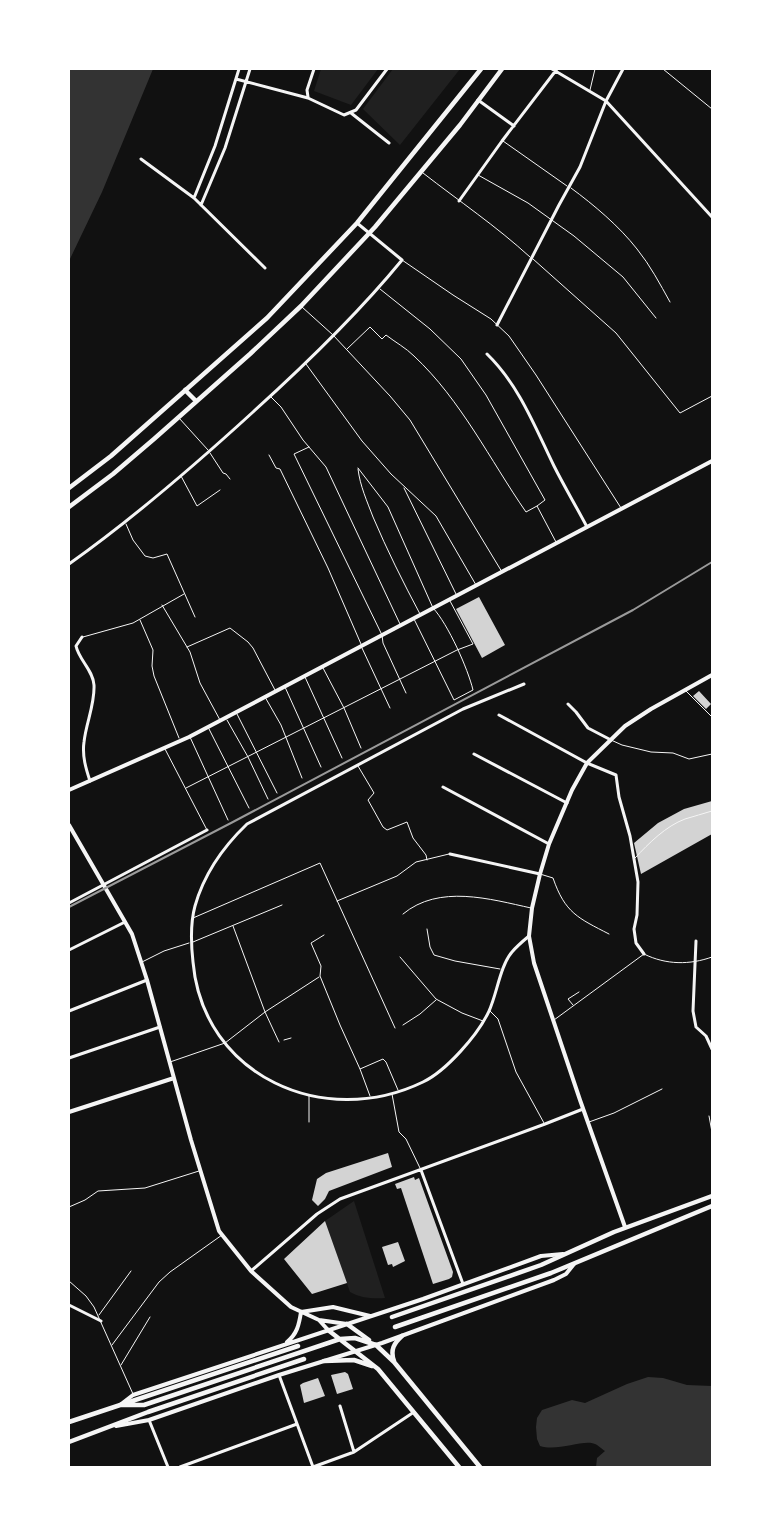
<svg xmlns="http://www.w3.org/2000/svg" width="781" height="1536" font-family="Merriweather,serif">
	<rect width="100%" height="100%" fill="#111"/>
	<path fill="#202020" d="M321,69h57l-27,36 -37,-14z
		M393,69h67l-60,76 -37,-36z
		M354,1201l31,97c-12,1 -25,0 -35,-6l-25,-71z"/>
	<path fill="#333" d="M69,69h84l-51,123 -33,69z
		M648,1377l15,1 24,7 25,1v81h-116l1,-9 8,-7c-3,-2 -7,-6 -10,-7 -12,-5 -37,8 -55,2l-3,-7 -1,-12 1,-9 5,-8 30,-10 13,3 42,-19z"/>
	<path fill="#d3d3d3" d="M479,597l26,48 -23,13 -26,-49z
		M699,691l12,13 -5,5 -13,-13z
		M712,801v33l-71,40 -7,-31 24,-20 26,-14z
		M388,1153l4,14 -63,24 -4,8 -7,7 -6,-6 5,-21 9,-6z
		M414,1177l1,3 4,-2 34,94 -1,5 -3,2 -16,5 -32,-96 -4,1 -2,-5z
		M325,1221l22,62 -35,11 -28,-35z
		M398,1242l7,19 -12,6 -1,-3 -4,1 -6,-18z
		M345,1372l3,2 5,15 -16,5 -6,-19z
		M318,1378l7,18 -21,7 -4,-18 3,-2z"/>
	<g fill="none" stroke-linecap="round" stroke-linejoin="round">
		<path stroke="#f5f5f5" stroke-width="1" d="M284,1040l7,-2"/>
		<path stroke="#f5f5f5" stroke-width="1" d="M663,69l49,40
			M590,90l5,-21
			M503,141l64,45
			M423,173c36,28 73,53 107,84
			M478,175l50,28 46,33 49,41 33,41
			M571,188c23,17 48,38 66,61 13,16 23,35 33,53
			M533,259l83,74 64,80 32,-17
			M402,260l51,35 38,24 18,17 27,39 85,133
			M380,289l50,40 31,30 25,36 59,105 -8,6 19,36
			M302,307l31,28 57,61 20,24 92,152
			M347,349l23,-22 12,12 4,-4c9,7 20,13 28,21 47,44 76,104 112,156l11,-6
			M306,364l56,77 29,33 45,42 40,69
			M271,397l10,10 22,33 23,27 74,157
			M179,418l29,32
			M309,447l-15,7 88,181 1,8 23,50
			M210,453l13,20 3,1 4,5
			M269,455l7,13 4,1 48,99 33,76
			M358,468l30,39 45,101c15,16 35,61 40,82l-19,10 -40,-81
			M358,469c2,17 9,32 15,48 14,33 30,65 47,97
			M181,476l16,30 23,-16
			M404,488l52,106
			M126,524l7,16 12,16 8,2 14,-4 28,63
			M162,605l28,47 10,31 20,37
			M140,620l13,30 -1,16 2,10 25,62
			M83,637l50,-14 51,-29
			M187,647l43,-19 18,14 5,6 22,42
			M362,648l28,60
			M323,668l21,40 17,40
			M305,677l37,81
			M285,687l36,80
			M685,690l27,27
			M265,697l16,28 21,53
			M237,714l40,79
			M227,720l21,37 20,42
			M208,727l41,81
			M190,737l38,83
			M611,740l11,5 29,7 22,1 16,6 23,-5
			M165,749l42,81
			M358,766l16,27 -6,7 15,27 4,3 20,-8 6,16 13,17 1,5
			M186,788l271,-138 16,-6 -23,-43
			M635,858c14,-15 31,-32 50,-39 9,-3 18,-5 27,-8
			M540,874l13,4c12,35 25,40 56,56
			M337,901l60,-25 19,-14 33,-8
			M403,914c36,-30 87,-15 128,-6
			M193,918l127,-55 75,165
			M233,926l32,86 14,30
			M427,929l3,18 4,8 21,6 45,8
			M324,935l-13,8 10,23 -1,10 20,49 20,44 23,-10 3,3 12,28
			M193,942l89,-37
			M400,957l36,42 26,14 21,8
			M142,962l22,-11 25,-8
			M573,1005l-5,-6 11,-7
			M490,1011l8,8 18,53 28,51
			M554,1020l90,-66c22,11 46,11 68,3
			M403,1025l17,-11 16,-14
			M170,1062l55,-19 40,-31 54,-35
			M360,1069l10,27
			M392,1094l7,38 7,7 14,29
			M309,1096v26
			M709,1116l3,16
			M589,1122l25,-9 48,-24
			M69,1207l16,-7 13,-9 47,-3 54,-17
			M69,1281l17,15 8,11 39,87
			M99,1315l32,-44
			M112,1345l47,-63 11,-10 52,-37
			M121,1365l29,-48"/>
		<path stroke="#f5f5f5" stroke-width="3" d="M552,69l54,32 106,116
			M236,79l72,19 36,17 12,-5 31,-41
			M308,97l-1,-7 7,-21
			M478,100l36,26
			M351,113l38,30
			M141,159l53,39 71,70
			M194,198l21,-52 24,-77
			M459,201l43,-60 55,-72
			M201,205l24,-57 25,-79
			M497,325l62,-120 21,-38 26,-66 17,-32
			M487,354c32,31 48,73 67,112 10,20 22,40 33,61
			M69,564c65,-46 126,-99 184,-152 53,-48 104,-97 149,-152l-45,-37
			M82,637l-6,9c3,14 17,24 18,39 1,19 -8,38 -10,57 -2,14 2,27 6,39
			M524,684l-61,25 -216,115c-24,23 -43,50 -52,82 -5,18 -4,38 -2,56 10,114 131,168 230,120 23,-11 55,-47 66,-71 8,-17 11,-45 23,-59 5,-6 11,-11 17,-16
			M568,704l8,8 12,16 23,12
			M499,715l88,48 29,12 3,22 11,39 8,46 -1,33 -3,14 2,14 8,11
			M474,754l93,49
			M443,787l106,57
			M450,854l90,20
			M69,903l138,-73
			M696,941l-3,70 3,16 10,9 6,13
			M69,950l56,-28
			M69,1011l78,-31
			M69,1058l91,-31
			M421,1170l42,114
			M251,1271l66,-57 23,-15 205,-75 38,-15
			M69,1305l32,16
			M279,1375l34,92
			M340,1406l14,46
			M149,1420l19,47
			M180,1467l117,-43
			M313,1467l41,-15 60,-40"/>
		<path stroke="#f5f5f5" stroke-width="4" d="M69,825l63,109 15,46 44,160 28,91 32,40 40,36 28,13 28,4
			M69,1112l105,-34
			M625,1227l-45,-127 -46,-137 -5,-27 3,-28 8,-34 9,-30 23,-54 15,-27 38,-37 26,-17 61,-34
			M319,1320l9,10
			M287,1342c10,-8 12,-17 14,-30l32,-5 37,9
			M120,1405l13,-10 290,-96 118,-43 22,-2
			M116,1426l33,-6 130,-45 103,-32 172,-63 12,-6 8,-10"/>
		<path stroke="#f5f5f5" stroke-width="4" d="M69,790l120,-53 523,-276"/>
		<path stroke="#f5f5f5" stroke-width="4.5" d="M185,390l11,11
			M69,488l42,-32 156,-138 90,-95 124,-154
			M69,507l44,-33 41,-35 96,-85 51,-48 74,-79 85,-102 42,-56
			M392,1317l149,-52 73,-33 98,-36
			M347,1324l22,16
			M395,1327l156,-54 161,-67
			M328,1330l50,39 81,98
			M376,1345l18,17 86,105
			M324,1361l30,-1 18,6
			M394,1361c-4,-11 0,-18 8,-25
			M120,1405h24l196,-66 15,-1 21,7
			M69,1422l229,-76
			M69,1442l79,-30 156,-53"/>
		<path stroke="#9a9a9a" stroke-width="2" d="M69,907l162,-84 402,-213 79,-48"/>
	</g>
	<rect width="781" height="1536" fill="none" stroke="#ffffff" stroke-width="140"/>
</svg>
